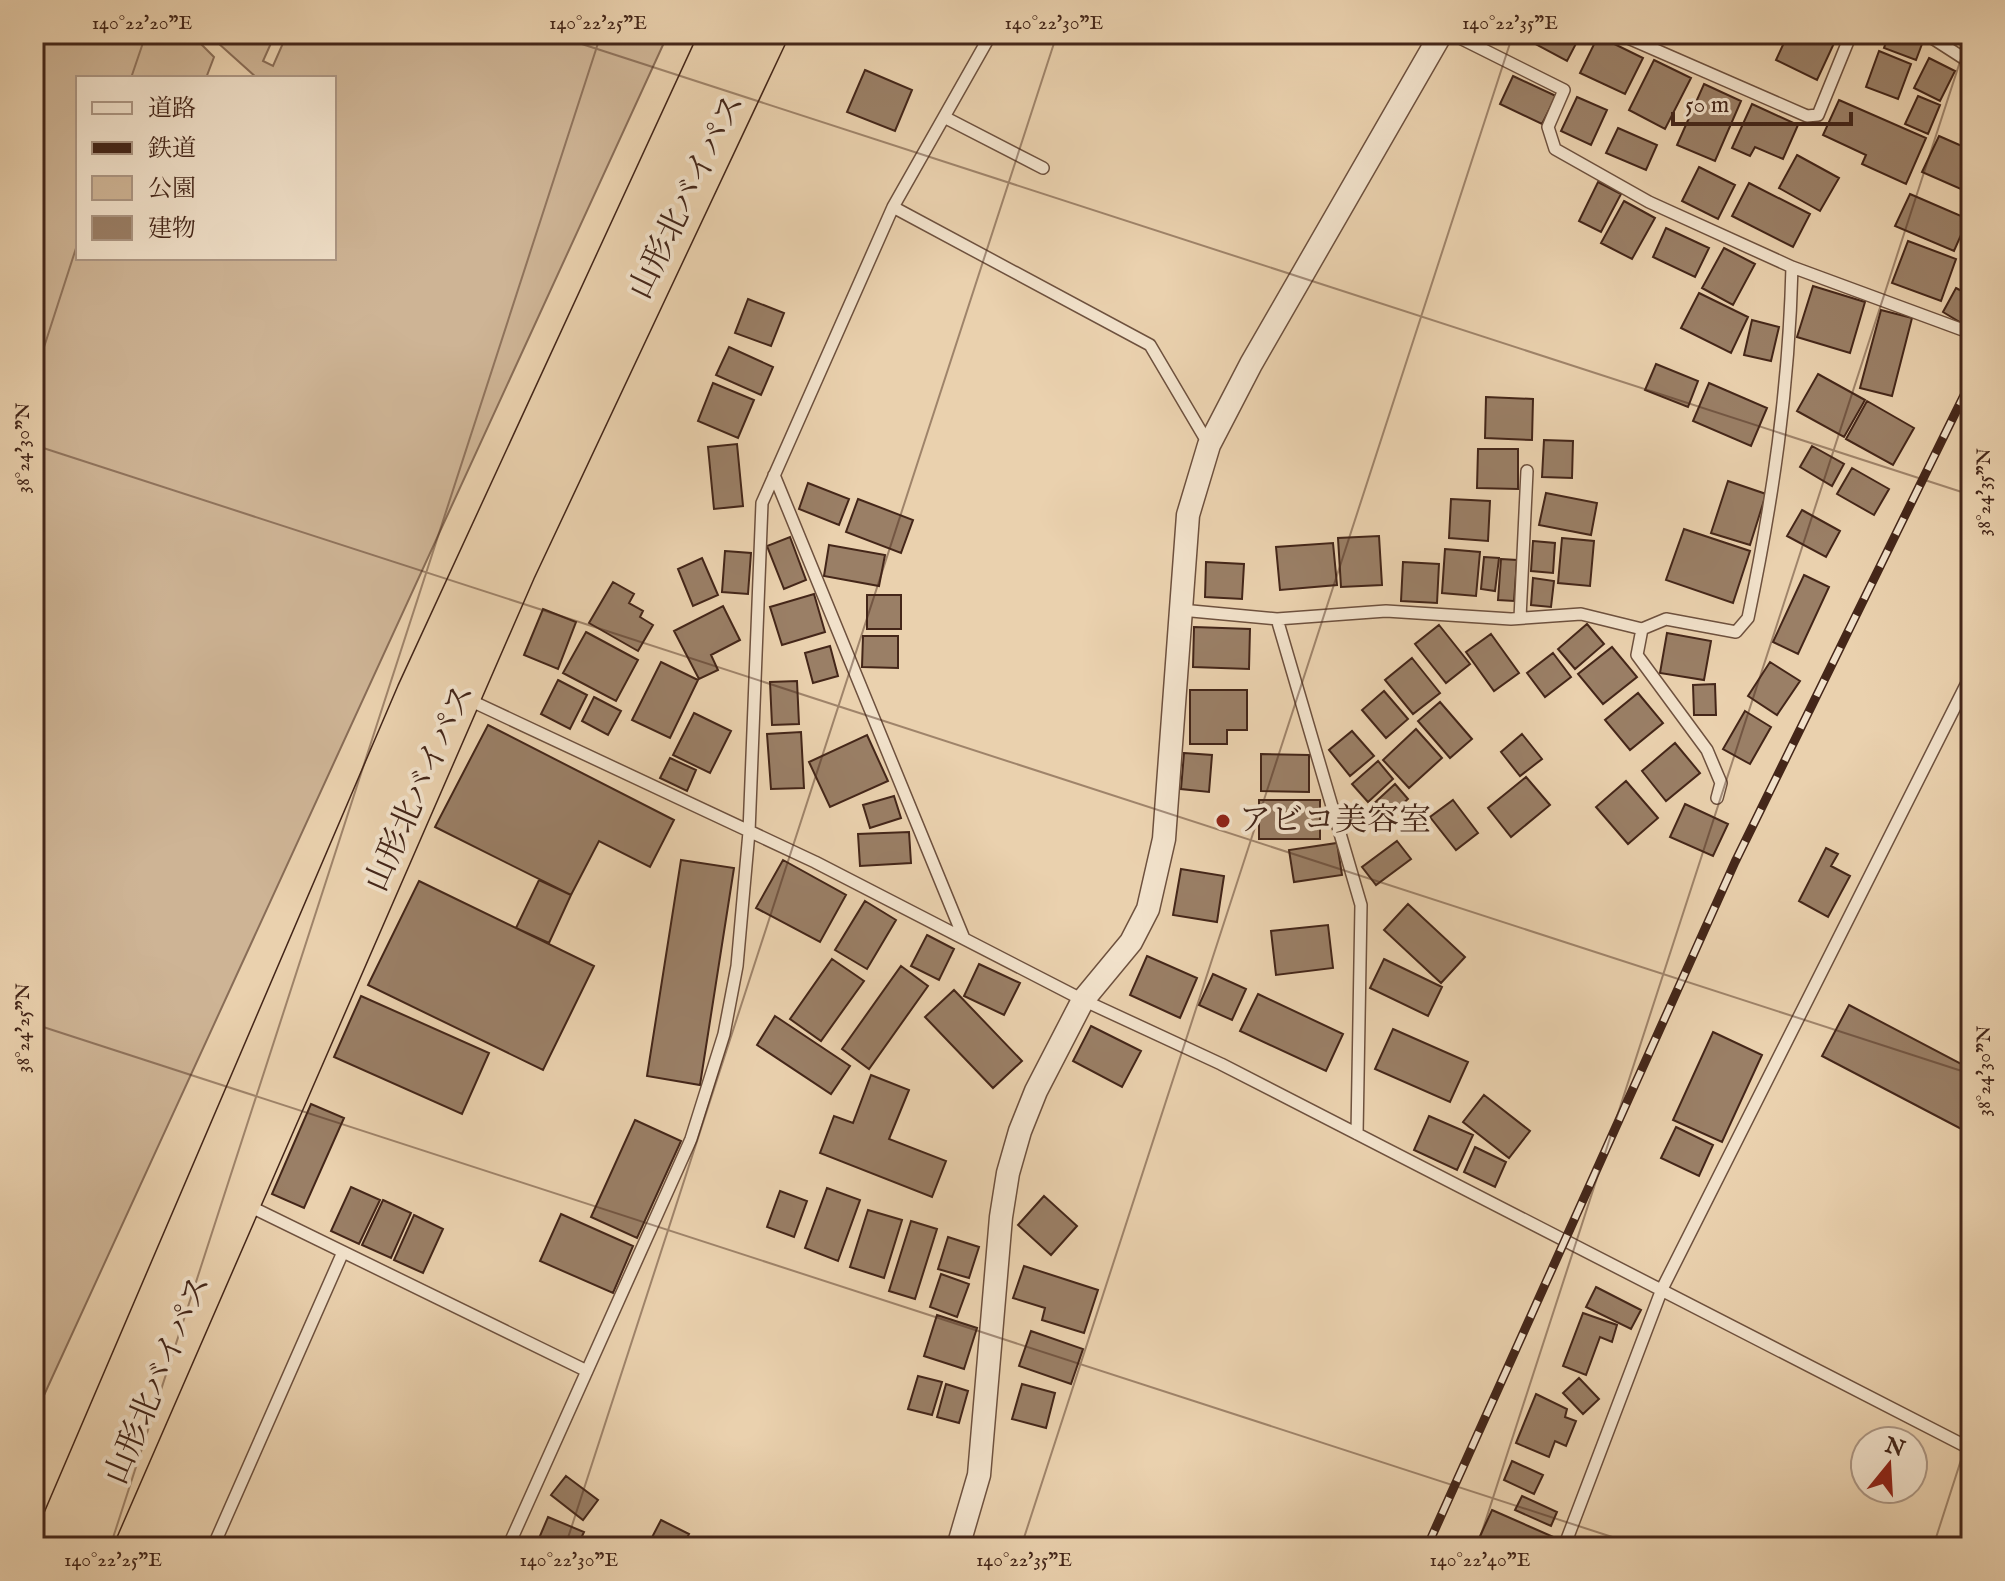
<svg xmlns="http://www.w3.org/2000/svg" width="2005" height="1581" font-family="'IM FELL English','Noto Serif JP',serif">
	<rect width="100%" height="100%" fill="#ead1ae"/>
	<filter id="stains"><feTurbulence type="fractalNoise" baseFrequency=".0025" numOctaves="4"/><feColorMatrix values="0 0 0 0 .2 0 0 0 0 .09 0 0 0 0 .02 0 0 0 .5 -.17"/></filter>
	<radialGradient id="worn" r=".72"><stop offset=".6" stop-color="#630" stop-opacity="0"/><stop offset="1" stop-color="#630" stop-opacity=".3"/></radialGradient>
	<path fill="#ceb495" stroke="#896d57" stroke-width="2" fill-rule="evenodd" d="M34,34h220l18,7 -9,20 10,5 14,-32h381l-634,1383zM208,34l49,44h77v180h-256v-180h128l8,-21 -12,-12z"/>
	<path fill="#9a7f66" stroke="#442619" stroke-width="2" d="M1517,34h64l-14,27z
		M1788,34h38l10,5 -19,41 -41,-20z
		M1889,34l36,2 -9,24 -32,-12z
		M1598,36l45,22 -18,36 -45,-21z
		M1879,51l32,13 -13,35 -32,-12z
		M1929,58l26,13 -15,30 -26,-13z
		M1654,60l37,18 -26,51 -36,-19z
		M865,70l47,20 -17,41 -48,-19z
		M1513,76l43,20 -14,28 -42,-20z
		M1704,84l37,17 -26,60 -38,-16z
		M1918,96l22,9 -12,29 -23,-10z
		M1577,97l30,13 -16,35 -30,-14z
		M1839,100l87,38 -20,46 -44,-20 4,-9 -43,-20z
		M1752,104l46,21 -15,34 -28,-12 -5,9 -18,-8z
		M1618,128l39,17 -11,25 -40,-17z
		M1939,136l32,14 -1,43 -48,-21z
		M1797,155l42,23 -19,33 -41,-23z
		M1699,167l36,18 -17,34 -36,-18z
		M1598,182l23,12 -20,38 -22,-11z
		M1749,183l61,31 -17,33 -61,-31z
		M1910,194l58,25 -14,32 -59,-25z
		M1624,201l31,17 -23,41 -31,-16z
		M1666,228l43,20 -14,29 -42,-20z
		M1908,241l48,18 -15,42 -49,-18z
		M1724,248l31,16 -22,41 -31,-17z
		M1813,286l52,16 -15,51 -53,-16z
		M1956,288l15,8v13l-8,15 -20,-12z
		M1699,293l49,24 -17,36 -50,-25z
		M748,299l36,14 -13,33 -36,-13z
		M1881,310l31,8 -20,78 -32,-8z
		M1752,320l27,7 -8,34 -27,-6z
		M729,347l44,20 -12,28 -45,-20z
		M1656,364l42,17 -10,26 -43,-17z
		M1818,374l47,26 -21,37 -47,-26z
		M713,383l41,17 -16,38 -40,-17z
		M1709,383l58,25 -16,38 -58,-25z
		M1486,397l47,2 -1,41 -47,-2z
		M1867,401l47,27 -21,37 -47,-26z
		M1544,440l29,1 -1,37 -30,-1z
		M737,444l6,62 -29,3 -6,-62z
		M1812,446l32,18 -12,22 -32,-19z
		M1478,449h40v40l-41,-1z
		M1852,468l37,21 -15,26 -37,-21z
		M1728,481l38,13 -16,51 -39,-12z
		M808,483l41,16 -10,26 -40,-16z
		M1546,493l51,10 -6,32 -52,-10z
		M858,499l55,21 -12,33 -55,-21z
		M1451,499l39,2 -2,40 -39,-3z
		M1802,510l38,21 -14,26 -39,-21z
		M1684,529l66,22 -17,52 -67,-23z
		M1379,536l3,49 -41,2 -3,-49z
		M790,537l16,43 -22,9 -17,-43z
		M1562,538l32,3 -4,45 -32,-3z
		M1533,541l22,2 -2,30 -22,-2z
		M1333,543l4,42 -57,5 -4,-43z
		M829,545l56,10 -6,31 -55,-10z
		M1445,549l35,3 -4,44 -34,-3z
		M725,551l26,2 -3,41 -26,-2z
		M1484,557l15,1 -4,33 -14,-2z
		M702,558l16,37 -25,11 -15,-37z
		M1501,559l16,1 -3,41 -16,-1z
		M1206,562l38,2 -2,35 -37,-2z
		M1403,562l36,2 -2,39 -36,-2z
		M1804,575l25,12 -31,67 -25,-12z
		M1533,578l21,3 -3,26 -20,-2z
		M613,582l21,12 -5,9 14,8 -3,6 13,8 -15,26 -49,-28z
		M814,594l11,38 -43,13 -12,-38z
		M867,595h34v34h-34z
		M723,606l17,34 -29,15 7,15 -19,9 -25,-48z
		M543,609l33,13 -18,47 -34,-14z
		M1587,624l17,20 -29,25 -17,-20z
		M1439,625l31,39 -24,19 -31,-39z
		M1194,627l56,2 -1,40 -56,-2z
		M586,632l52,28 -22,41 -53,-28z
		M1667,633l44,8 -7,39 -44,-7z
		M1491,634l28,39 -25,18 -28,-39z
		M863,636h35v32l-36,-1z
		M830,646l8,30 -25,7 -8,-30z
		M1612,647l25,30 -34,27 -25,-30z
		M1553,653l18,24 -26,20 -18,-24z
		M1412,658l28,35 -27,21 -28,-34z
		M661,662l37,18 -28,58 -38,-18z
		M1770,662l30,19 -23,34 -29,-19z
		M558,680l29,15 -17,34 -29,-15z
		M797,681l2,43 -27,1 -2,-43z
		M1715,684l1,31h-22l-1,-30z
		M1190,690h57v40h-20v14h-37z
		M1384,691l24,28 -22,19 -24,-28z
		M1638,693l25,30 -33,27 -25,-30z
		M594,697l27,14 -13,24 -26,-14z
		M1440,702l32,37 -22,19 -32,-37z
		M1745,711l26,16 -21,37 -27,-15z
		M694,713l37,18 -21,42 -37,-18z
		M488,725l186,95 -24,47 -51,-26 -28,54 -136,-68z
		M1416,729l26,29 -33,30 -26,-28z
		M1352,731l22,25 -24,20 -21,-26z
		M801,732l3,56 -33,1 -4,-55z
		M1522,734l20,25 -22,17 -19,-24z
		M867,735l21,46 -58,26 -21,-45z
		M1675,743l25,30 -34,28 -24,-30z
		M1184,753l28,2 -3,37 -28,-3z
		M1261,754l48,1v37l-48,-1z
		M670,758l26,12 -9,21 -27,-13z
		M1378,761l15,18 -25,23 -16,-18z
		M1526,777l24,28 -39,32 -23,-29z
		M1626,781l32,37 -30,26 -32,-37z
		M1395,784l13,15 -25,22 -13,-14z
		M894,796l7,22 -31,10 -7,-23z
		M1259,800h61v39h-61z
		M1453,800l25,33 -22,17 -26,-33z
		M1685,804l43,20 -15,32 -43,-19z
		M909,832l2,31 -51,3 -2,-32z
		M1397,841l14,18 -35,26 -14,-18z
		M1337,843l5,32 -48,7 -5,-32z
		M1826,848l12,6 -7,12 19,10 -22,41 -29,-16z
		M681,860l53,8 -34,217 -53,-9z
		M783,860l63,35 -26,47 -64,-34z
		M1181,869l43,7 -7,46 -44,-7z
		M539,880l32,15 -22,48 -33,-15z
		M419,881l175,85 -51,104 -175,-85z
		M865,901l31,19 -29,49 -32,-19z
		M1408,904l57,53 -24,26 -57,-53z
		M1328,925l5,43 -57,7 -5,-44z
		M927,935l27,14 -15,31 -28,-14z
		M1147,956l50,22 -17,40 -50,-23z
		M832,959l32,22 -43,60 -31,-22z
		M1384,959l58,28 -14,29 -58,-28z
		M979,964l41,19 -16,32 -40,-19z
		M901,966l27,20 -59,83 -27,-20z
		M1213,974l33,15 -14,31 -33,-15z
		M954,990l68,71 -29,27 -68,-71z
		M1258,994l85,40 -17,37 -86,-40z
		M361,996l128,57 -27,61 -128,-57z
		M1849,1005l122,64v65l-149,-78z
		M775,1016l75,50 -19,28 -74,-49z
		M1091,1026l50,25 -19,36 -49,-26z
		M1393,1029l75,33 -18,40 -75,-33z
		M1713,1032l49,23 -40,87 -49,-22z
		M871,1075l38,15 -20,49 57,22 -14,36 -112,-44 14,-37 19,7z
		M1484,1095l46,36 -21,27 -46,-36z
		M311,1104l33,14 -40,90 -32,-14z
		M1429,1116l44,19 -16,35 -43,-20z
		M635,1120l46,21 -44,97 -46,-21z
		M1676,1127l37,18 -14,31 -38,-18z
		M1475,1147l31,15 -11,25 -31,-15z
		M351,1187l29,13 -21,44 -28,-13z
		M827,1188l33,12 -22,61 -33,-13z
		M780,1191l27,10 -13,36 -27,-10z
		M1044,1196l33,30 -26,29 -33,-30z
		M383,1200l28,13 -20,45 -29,-13z
		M868,1210l34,10 -18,58 -34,-11z
		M561,1214l72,32 -20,47 -73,-32z
		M414,1215l29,14 -20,44 -29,-13z
		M911,1221l26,8 -22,70 -26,-8z
		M948,1237l31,10 -10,31 -31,-9z
		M1024,1266l74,24 -14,43 -42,-13 3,-12 -32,-10z
		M941,1274l28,10 -12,33 -27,-10z
		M1596,1287l45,23 -10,19 -45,-22z
		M1583,1313l34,12 -5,17 -12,-5 -14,38 -23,-9z
		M937,1315l40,13 -13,41 -40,-13z
		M1031,1331l52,18 -12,35 -52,-18z
		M918,1376l24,6 -10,33 -24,-6z
		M1579,1378l20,21 -16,15 -20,-21z
		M946,1384l22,7 -9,32 -22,-6z
		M1022,1384l33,9 -9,35 -34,-9z
		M1536,1394l31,15 -2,8 11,4 -10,25 -11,-5 -6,16 -33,-14z
		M1512,1461l31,14 -9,19 -30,-14z
		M566,1476l32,24 -15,20 -32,-25z
		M1522,1496l35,16 -6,14 -36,-16z
		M1492,1510l66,29 -4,8h-79z
		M548,1517l36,15 -7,15h-30l-10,-4z
		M661,1520l28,14 -7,13h-35z"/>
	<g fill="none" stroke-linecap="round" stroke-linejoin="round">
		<g stroke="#6e513e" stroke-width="14">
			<path id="lane" d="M1619,34l188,82 11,-1 33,-81
				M1926,34l45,29
				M944,117l99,51
				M893,207l98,-173
				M1792,267l179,66
				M774,475l189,461
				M1181,610l96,9 109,-8 125,8 70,-5 61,15 24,-10 70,13 12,-14c25,-119 41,-230 44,-351l-143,-65 -94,-53 -7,-22 16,-37 -112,-56
				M1520,618l7,-147
				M1277,619l84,286 -4,229
				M1642,629l-5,26 70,95 14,33 -4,15
				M465,698l350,164 268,138 138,64 750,385
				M245,1204l342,167
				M213,1547l130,-295
				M508,1547l183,-408 33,-105 13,-68 12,-134 13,-329 131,-296 257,138 59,100
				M1564,1547l98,-258 309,-614"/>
		</g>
		<g stroke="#6e513e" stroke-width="25">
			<path id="street" d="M958,1547l21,-72 22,-258 7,-44 12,-42 16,-40 47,-91 48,-58 17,-33 16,-70 24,-324 21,-70 42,-81 190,-330"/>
		</g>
		<g stroke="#442619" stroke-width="45">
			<path id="highway" d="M53,1547l365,-853 304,-660
				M89,1547l425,-977 252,-536"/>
		</g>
		<use href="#lane" stroke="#f1e1ca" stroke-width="11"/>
		<use href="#street" stroke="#f1e1ca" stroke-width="22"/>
		<use href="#highway" stroke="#ead1ae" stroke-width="42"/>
		<g stroke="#442619" stroke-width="9">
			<path id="rail" d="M1427,1547l308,-685 236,-481"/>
		</g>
		<use href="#rail" stroke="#f1e1ca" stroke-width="6" stroke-dasharray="18" stroke-linecap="butt"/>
	</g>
	<path fill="none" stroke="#442619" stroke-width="2" stroke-opacity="0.45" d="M551,34l1420,461M131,78l15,-44M34,378l44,-136M34,445l1937,629M34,1024l1609,523M110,1547l491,-1513M565,1547l492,-1513M1021,1547l492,-1513M1477,1547l492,-1513M1933,1547l38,-118"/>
	<circle fill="#8f2418" stroke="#f1e1ca" stroke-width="3" cx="1223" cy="821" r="8"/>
	<g text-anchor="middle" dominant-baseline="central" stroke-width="8" stroke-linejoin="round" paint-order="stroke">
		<g font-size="32" fill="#442619" stroke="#f1e1ca">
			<text transform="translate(688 197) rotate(-64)">山形北バイパス</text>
			<text transform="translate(421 788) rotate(-66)">山形北バイパス</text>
			<text transform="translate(159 1380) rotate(-67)">山形北バイパス</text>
		</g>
		<g font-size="32" fill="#442619" stroke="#f1e1ca" text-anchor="start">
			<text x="1239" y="821">アビコ美容室</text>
		</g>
	</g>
	<rect width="2005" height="1581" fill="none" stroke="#ead1ae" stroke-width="88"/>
	<rect x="76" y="76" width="260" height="184" fill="#f1e1ca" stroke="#ac9683" stroke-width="2"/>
	<rect x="92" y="102" width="40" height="12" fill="#f1e1ca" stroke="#ac9683" stroke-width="2"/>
	<text x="148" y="116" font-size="24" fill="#442619">道路</text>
	<rect x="92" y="142" width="40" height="12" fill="#442619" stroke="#ac9683" stroke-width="2"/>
	<text x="148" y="156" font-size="24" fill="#442619">鉄道</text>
	<rect x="92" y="176" width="40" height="24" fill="#ceb495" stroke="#ac9683" stroke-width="2"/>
	<text x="148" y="196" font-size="24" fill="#442619">公園</text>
	<rect x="92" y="216" width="40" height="24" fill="#9a7f66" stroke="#ac9683" stroke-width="2"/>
	<text x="148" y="236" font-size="24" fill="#442619">建物</text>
	<g transform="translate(1889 1465) rotate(18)"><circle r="38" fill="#f1e1ca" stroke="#ac9683" stroke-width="2"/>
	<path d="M0-6L14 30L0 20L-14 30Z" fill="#8f2418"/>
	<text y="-12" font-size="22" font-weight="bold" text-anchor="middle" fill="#442619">N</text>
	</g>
	<path d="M1673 112v12h178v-12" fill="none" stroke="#442619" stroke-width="4"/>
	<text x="1685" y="112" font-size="24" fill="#442619" stroke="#f1e1ca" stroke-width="6" paint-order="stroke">50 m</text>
	<rect x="44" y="44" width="1917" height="1493" fill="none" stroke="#442619" stroke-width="3"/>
	<g font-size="20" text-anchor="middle" fill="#442619">
		<text x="142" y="29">140°22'20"E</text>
		<text x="598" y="29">140°22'25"E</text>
		<text x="1054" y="29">140°22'30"E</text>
		<text x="1510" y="29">140°22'35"E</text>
		<text transform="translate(22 448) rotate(-90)" y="7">38°24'30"N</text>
		<text transform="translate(1983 492) rotate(-90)" y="7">38°24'35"N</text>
		<text transform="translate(22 1028) rotate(-90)" y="7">38°24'25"N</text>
		<text transform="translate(1983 1071) rotate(-90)" y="7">38°24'30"N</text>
		<text x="113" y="1566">140°22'25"E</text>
		<text x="569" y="1566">140°22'30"E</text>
		<text x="1024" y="1566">140°22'35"E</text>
		<text x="1480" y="1566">140°22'40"E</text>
	</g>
	<rect width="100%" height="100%" filter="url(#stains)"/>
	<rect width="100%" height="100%" fill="url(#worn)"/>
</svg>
